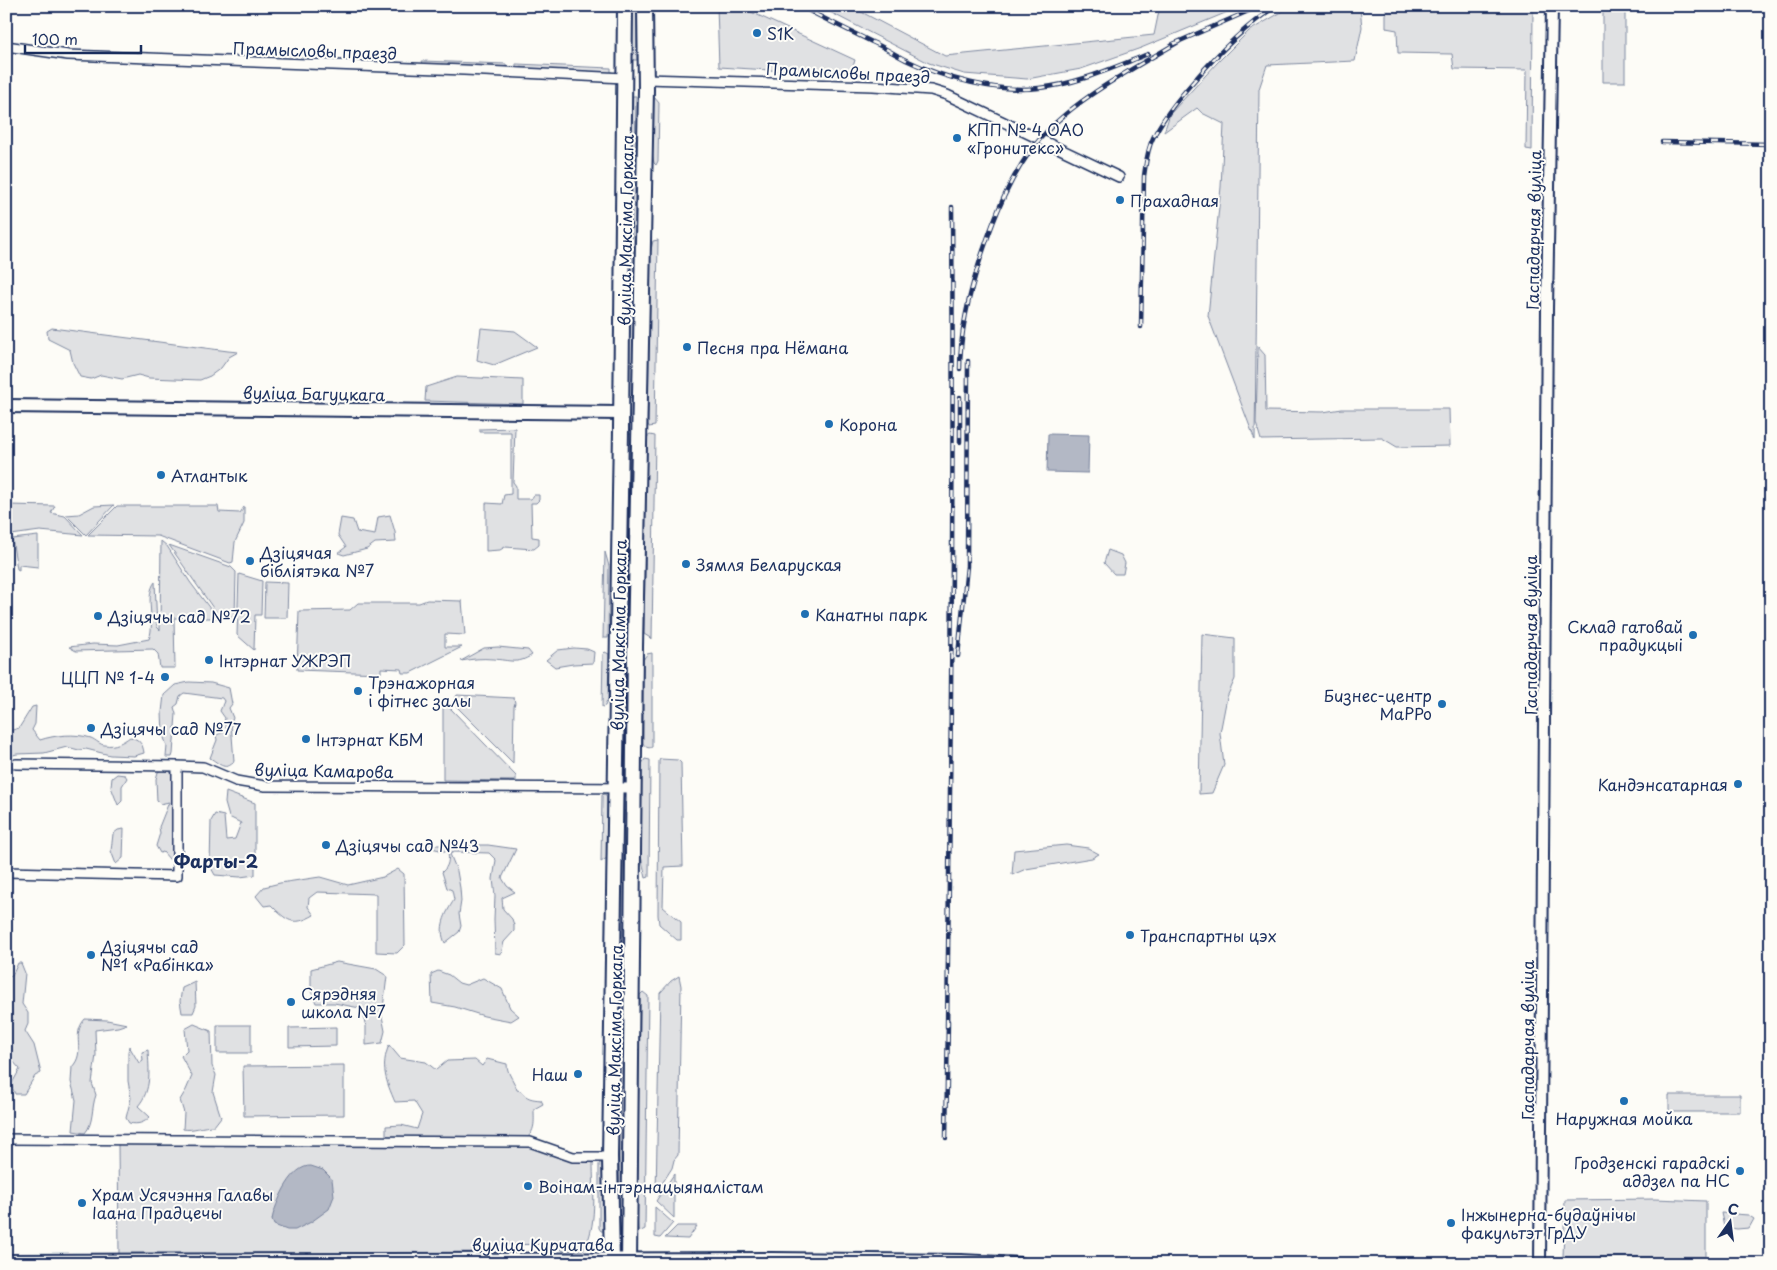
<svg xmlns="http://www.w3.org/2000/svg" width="1777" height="1270" font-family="'Playpen Sans',sans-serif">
	<rect width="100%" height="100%" fill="#fdfcf7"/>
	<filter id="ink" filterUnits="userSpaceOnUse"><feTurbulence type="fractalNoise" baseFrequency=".02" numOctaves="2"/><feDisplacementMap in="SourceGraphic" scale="10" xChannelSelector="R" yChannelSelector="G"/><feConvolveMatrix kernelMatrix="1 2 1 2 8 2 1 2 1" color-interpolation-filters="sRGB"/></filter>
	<g filter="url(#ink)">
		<path fill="#e0e1e3" stroke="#7e88a0" d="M632,6h5v54h-5z
			M717,6h21l117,54 -5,16 -11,-5 -32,-2 -4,3 -84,-5z
			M818,6h32l95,50 209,-21 6,-29h82l-101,42 -60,21 -54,10 -63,-5 -35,-11z
			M1292,6h71l-3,3 2,18 -7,34 -88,4 -8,24 -4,351 -47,-124 13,-129 3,-63 -22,-11 -5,-5 -33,24 6,-18 47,-51 32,-32z
			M1386,6h147l-1,144 -6,-1 1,-79 -73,-1 -2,-15 -54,-1 -1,-23 -11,-2z
			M1603,6h22v76h-22z
			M422,61l84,3v5l-83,-5z
			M516,64l95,4v5l-95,-4z
			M632,96h4l-4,300 -3,3z
			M654,97l5,6 -1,58 -2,4 -2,-2 -2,-10v-53z
			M658,240l-3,186 -6,1 -1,-3 2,-170 3,-13z
			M52,328l176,23 10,1 -9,5 -8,11 -11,8 -10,4 -51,-2 -11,-3 -16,4 -21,-4 -10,4 -11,-2 -7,-14 -3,-13 -22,-11 -1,-8z
			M481,328l34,3 22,16 -43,18 -17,-5z
			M1258,347l7,8 1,56 57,1 19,-3h107l1,37 -53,1 -15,-9 -121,2 -5,-17z
			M457,377l66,3v24l-98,-3 1,-14z
			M515,428l-2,54 3,4v13h15l3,-4h5v5l-3,3h-5l1,34 7,1v7l-5,4 -29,-2 -5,3 -14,1v-48l16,1 2,-9 7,-1v-62h-31v-3z
			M627,434h5l-4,342 -2,2 -2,-2z
			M650,435l5,1 -3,203 -8,-5 3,-197z
			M8,505l47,1 -4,7 14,3 18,19 -43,-4 -29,4z
			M114,505l-28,30 -20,-20 13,-1 15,-8z
			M117,506h101l1,6 21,1 4,-6v16l-9,19 -2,20 -3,1 -72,-27 -70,-1z
			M390,515l5,17 1,10 -21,1 -8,6 -23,6 -6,-2 8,-6 -8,-12 3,-17 12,2 4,12 18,3 3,-18z
			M38,536v31l-19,-2v5l-2,-1 -5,-30z
			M161,541l6,5 23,36 27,36h-43l1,50h-15l-2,-14 -5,-5 -77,2 -7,-4 24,-3 25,1 31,-6c7,-18 -5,-43 6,-57l2,45 3,3z
			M169,545l62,22 5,5 -1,46h-15z
			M1108,550l13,5 4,8 -2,11h-9l-10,-11z
			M605,552l4,14 -1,72h-5z
			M239,574l23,7 -1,34h-6l-1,35 -17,-15z
			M265,582l23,1 -1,35h-23z
			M427,600l35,1 3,34 -20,-1v13h17l-52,26h-8l-1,-4 -20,-1v5l-84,-3 2,-59 51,-1 8,-7h61z
			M1202,634l33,4v41l-8,18 -7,36 4,32 -12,28 -13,1z
			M498,647l30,3 4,5c-15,10 -22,5 -39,4 -11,-1 -21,0 -32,2l23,-13z
			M574,648l13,1 7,3 -1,11 -20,1 -18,3 -9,-7 12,-10z
			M605,652l4,2 -1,45 -3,7 -3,1 1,-53z
			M652,653v94c-4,2 -7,0 -9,-4v-83l4,-6z
			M189,682l22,1 18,5 3,16 -3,4 4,10 -2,5 3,38 -1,2c-9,8 -14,0 -23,-5l7,-18 -1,-5 11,-4 -3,-8 1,-5 -5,-7 4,-10 -2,-3 -38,-5 -4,3 -2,8 -4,3 2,7 -3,40 -1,3h-6l1,-11 -4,-11 -1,-23 2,-17 11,-10z
			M457,695l57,3 1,5 -1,3 -1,57 -60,-60z
			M443,704l8,5 65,67v5l-73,-1z
			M36,706l-1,18 -3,6 8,10c15,-5 35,-7 51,-2 5,2 9,7 14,7 10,2 18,-3 25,-8 9,2 13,7 14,16l-10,3 -24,-1 -24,-6 -7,1 -12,-3 -23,6 -27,1 -11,3v-25l13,-4 13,-21z
			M645,759l5,1 -1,117 -3,1 -5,-22 1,-92z
			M660,759l18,1 3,3 2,103 -19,1 -1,40 18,15v18h-4l-18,-16 -1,-9 1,-154z
			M167,767l9,14 -2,68 -4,11 -7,-8 -3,1 -4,-7 4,-13 -1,-6 10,-25 -9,2 -3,-3 -1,-22 2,-7z
			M117,774l8,1 2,3 -5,8v15l-4,4 -7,-18 1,-9z
			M226,792l29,11v72l-15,2 -25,-2 -5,-9 1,-45 4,-7 9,2 2,24 9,-1 6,-16 -12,-6 -4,-14z
			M605,794l2,3v61l-6,4 1,-67z
			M624,811h5l-4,419 -6,1z
			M124,829l-1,29 -7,6 -5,-13 2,-17 5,-4z
			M419,845h69l28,4 -14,29 5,8 8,6 -13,6 1,11 9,10 2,6v6l-10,11 -3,12 -6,-1 -1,-34 1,-23 -2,-17 3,-19 -7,-7 -35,-1 -4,2 7,17 3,17 1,13 -2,13 2,12 -2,6 -14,11c-7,-15 0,-29 9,-43l-2,-10 -5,-2 -5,-16c7,-6 7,-12 6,-20z
			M1066,845l22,3 11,6 -7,4 -66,11 -14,6 2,-25z
			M398,869l6,5 1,71 -8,8 -21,-1v-58l-59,-2 -8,6 -1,9 6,8c-21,12 -27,6 -43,-10l-7,1 -8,-10 8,-9 16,-4 40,-6 28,8 35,-8z
			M6,959h3v18l3,-1 6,-13h3l4,10 -3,31 6,9v11l-3,7 9,14 7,28 -6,3 -11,18h-9l-4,-9 9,-16 -9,-10 -5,-10z
			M337,962l39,7 11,7 -5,40 3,15 -3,12 -16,2v-19l-6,-18 -26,-5h-18l-5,-12v-22z
			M438,971l11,4 10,8 7,2 17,-7 19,11 8,19 9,8 -8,5 -27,-5 -29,-9 -23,-4 -1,-29z
			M679,976l2,10 -3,169 -4,5 -2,8 -16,25 4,-200 11,-12z
			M195,982l1,24 -3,7h-11l-2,-12 2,-13z
			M643,992l5,4 -3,233 -4,2 -3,-1 -1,-15 3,-220z
			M85,1019l22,1 20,4 -9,3 -23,3 1,25 -4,28 4,12c-5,13 -2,28 -11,38l-12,-2 3,-31 -5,-18 1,-15c15,-16 -2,-31 13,-48z
			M194,1024l17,7 1,35 4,9 -3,17 8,25 -7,9c-12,0 -21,5 -31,3l1,-16 -4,-13 6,-10 6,-14 -11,-20 6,-6 -2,-21z
			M217,1025h34v28h-34z
			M336,1027v19l-47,1v-19z
			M389,1045l11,13 26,4 10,8 11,-9 28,-1 7,6 5,-7 20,5c0,10 7,16 10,26l4,1c6,8 11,8 20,9l2,4 -9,5c0,14 2,21 -9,31l-139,-4v-10l15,-1 16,4 5,-15 -8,-13 -19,1c-9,-21 -15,-35 -6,-57z
			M129,1046l10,17 4,-3 -1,-8 6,-2c1,20 4,40 -10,56l12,11c-6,6 -12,8 -21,6l-3,-5 5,-20 -3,-17v-29z
			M344,1065v50l-100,1 -1,-50z
			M1669,1095h71v17h-71z
			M118,1142l408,3 43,16 24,1c0,27 5,66 -10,88l-20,1 -8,-7 -58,1v9l-378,1z
			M602,1162l4,4 -2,65h-3l-2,-3v-64z
			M674,1174v44l-18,-17z
			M1655,1199l51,2v56h-143l2,-57z
			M655,1207l18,16 -13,15 -5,-1z
			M1721,1213l27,2 6,4 -5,9 -12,1 -13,-2z
			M677,1226h20l-9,13 -23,-1z"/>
		<path fill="#b3b8c5" stroke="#76819c" d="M1048,434l41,1 -1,38 -41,-1z
			M311,1166l12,4 9,9 2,17 -5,13 -18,13 -16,8h-8l-13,-5 -2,-5 1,-5c5,-16 19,-50 38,-49z"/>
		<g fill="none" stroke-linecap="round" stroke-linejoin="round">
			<g stroke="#1b2f5e" stroke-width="12">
				<path id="minor" d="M6,46l62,9 396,15 160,8
					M646,79l227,7 58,4 16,5 172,82
					M16,764l161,2
					M6,872l171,4v-110l26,1 33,14 29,5 369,2
					M6,1139l524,3 43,15h37"/>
			</g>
			<g stroke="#1b2f5e" stroke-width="14">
				<path id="tertiary" d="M1540,1264l7,-955 5,-303"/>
			</g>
			<g stroke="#1b2f5e" stroke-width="16">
				<path id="secondary" d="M6,406l615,7
					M6,1261l766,-2 189,2 59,3"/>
			</g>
			<g stroke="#1b2f5e" stroke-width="18">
				<path id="primary" d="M612,1264l-2,-107 11,-728 4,-423
					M629,1264l6,-617 11,-557 -1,-84"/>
			</g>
			<use href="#minor" stroke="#fdfcf7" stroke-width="9"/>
			<use href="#tertiary" stroke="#fdfcf7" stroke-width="10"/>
			<use href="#secondary" stroke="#fdfcf7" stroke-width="12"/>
			<use href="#primary" stroke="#fdfcf7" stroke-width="14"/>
			<g stroke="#1b2f5e" stroke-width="4.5">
				<path id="rail" d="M800,6c24,13 48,24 72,36 12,5 22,12 34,18 37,18 91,33 133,28 39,-4 73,-20 109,-34
					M1173,44l87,-38
					M1662,142l109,2
					M1141,327l3,-151c2,-13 3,-26 9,-38 10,-21 25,-39 40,-56 25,-29 51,-55 83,-76
					M960,369c0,-38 10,-79 22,-115 13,-39 28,-77 53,-109 34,-44 98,-76 145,-104
					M960,397v45
					M958,656l9,-90 1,-205
					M947,1027c4,-273 7,-547 5,-820
					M946,1138l2,-117"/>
			</g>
			<use href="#rail" stroke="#fdfcf7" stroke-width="2.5" stroke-dasharray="8" stroke-linecap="butt"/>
		</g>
	</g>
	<g fill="#1f6fb2" stroke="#fdfcf7" stroke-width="2">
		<circle cx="757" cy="33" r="5"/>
		<circle cx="957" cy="138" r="5"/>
		<circle cx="1120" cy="200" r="5"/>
		<circle cx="687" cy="347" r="5"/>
		<circle cx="829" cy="424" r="5"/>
		<circle cx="161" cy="475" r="5"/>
		<circle cx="250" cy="561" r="5"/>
		<circle cx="686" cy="564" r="5"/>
		<circle cx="805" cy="614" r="5"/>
		<circle cx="98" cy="616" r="5"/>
		<circle cx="1693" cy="635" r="5"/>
		<circle cx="209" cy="660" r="5"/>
		<circle cx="165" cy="677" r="5"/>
		<circle cx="358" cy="691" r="5"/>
		<circle cx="1442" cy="704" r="5"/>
		<circle cx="91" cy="728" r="5"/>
		<circle cx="306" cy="739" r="5"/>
		<circle cx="1738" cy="784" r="5"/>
		<circle cx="326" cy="845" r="5"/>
		<circle cx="1130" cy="935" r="5"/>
		<circle cx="91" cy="955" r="5"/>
		<circle cx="291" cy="1002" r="5"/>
		<circle cx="578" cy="1074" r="5"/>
		<circle cx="1624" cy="1101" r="5"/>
		<circle cx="1740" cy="1171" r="5"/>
		<circle cx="528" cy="1186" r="5"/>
		<circle cx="82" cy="1203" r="5"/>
		<circle cx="1451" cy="1223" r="5"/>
	</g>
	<g text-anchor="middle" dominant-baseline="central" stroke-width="4" stroke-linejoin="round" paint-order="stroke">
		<g font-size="16" fill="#1b2f5e" stroke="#fdfcf7" text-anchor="start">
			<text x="767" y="33">S1K</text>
			<text x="967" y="129">КПП № 4 ОАО<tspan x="967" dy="18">«Гронитекс»</tspan></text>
			<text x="1130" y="200">Прахадная</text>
			<text x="697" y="347">Песня пра Нёмана</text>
			<text x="839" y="424">Корона</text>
			<text x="171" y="475">Атлантык</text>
			<text x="260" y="552">Дзіцячая<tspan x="260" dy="18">бібліятэка №7</tspan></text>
			<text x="696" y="564">Зямля Беларуская</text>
			<text x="815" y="614">Канатны парк</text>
			<text x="108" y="616">Дзіцячы сад №72</text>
			<text x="1683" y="626" text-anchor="end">Склад гатовай<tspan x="1683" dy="18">прадукцыі</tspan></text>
			<text x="219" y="660">Інтэрнат УЖРЭП</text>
			<text x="155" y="677" text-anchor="end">ЦЦП № 1-4</text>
			<text x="368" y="682">Трэнажорная<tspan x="368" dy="18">і фітнес залы</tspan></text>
			<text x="1432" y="695" text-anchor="end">Бизнес-центр<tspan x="1432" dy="18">МаРРо</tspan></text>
			<text x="101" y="728">Дзіцячы сад №77</text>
			<text x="316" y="739">Інтэрнат КБМ</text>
			<text x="1728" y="784" text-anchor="end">Кандэнсатарная</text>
			<text x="336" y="845">Дзіцячы сад №43</text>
			<text x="1140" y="935">Транспартны цэх</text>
			<text x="101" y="946">Дзіцячы сад<tspan x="101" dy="18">№1 «Рабінка»</tspan></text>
			<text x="301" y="993">Сярэдняя<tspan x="301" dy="18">школа №7</tspan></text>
			<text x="568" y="1074" text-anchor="end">Наш</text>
			<text x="1624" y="1118" text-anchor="middle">Наружная мойка</text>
			<text x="1730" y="1162" text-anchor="end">Гродзенскі гарадскі<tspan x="1730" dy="18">аддзел па НС</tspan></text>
			<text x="538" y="1186">Воінам-інтэрнацыяналістам</text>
			<text x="92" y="1194">Храм Усячэння Галавы<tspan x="92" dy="18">Іаана Прадцечы</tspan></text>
			<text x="1461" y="1214">Інжынерна-будаўнічы<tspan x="1461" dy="18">факультэт ГрДУ</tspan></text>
		</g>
		<g font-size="16" fill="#1b2f5e" stroke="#fdfcf7">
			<text transform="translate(315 50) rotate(2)">Прамысловы праезд</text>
			<text transform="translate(848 72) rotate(3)">Прамысловы праезд</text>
			<text transform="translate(625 230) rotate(-89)">вуліца Максіма Горкага</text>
			<text transform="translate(1533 230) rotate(-89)">Гаспадарчая вуліца</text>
			<text transform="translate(314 393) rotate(1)">вуліца Багуцкага</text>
			<text transform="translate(618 635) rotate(-89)">вуліца Максіма Горкага</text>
			<text transform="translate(1530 635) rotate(-90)">Гаспадарчая вуліца</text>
			<text transform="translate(324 770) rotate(1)">вуліца Камарова</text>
			<text transform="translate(614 1040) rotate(-89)">вуліца Максіма Горкага</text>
			<text transform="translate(1527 1040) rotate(-90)">Гаспадарчая вуліца</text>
			<text x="543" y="1244">вуліца Курчатава</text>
		</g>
		<g font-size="18" font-weight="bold" fill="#1b2f5e" stroke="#fdfcf7">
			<text x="216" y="860">Фарты-2</text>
		</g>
	</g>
	<rect width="1777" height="1270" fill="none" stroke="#fdfcf7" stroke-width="25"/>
	<rect x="12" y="12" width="1752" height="1245" fill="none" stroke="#1b2f5e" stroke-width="2" filter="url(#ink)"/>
	<g transform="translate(1730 1222) rotate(14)" stroke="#fdfcf7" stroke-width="4" paint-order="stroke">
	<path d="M0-4L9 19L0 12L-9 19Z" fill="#1b2f5e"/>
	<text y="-8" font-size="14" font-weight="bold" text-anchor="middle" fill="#1b2f5e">С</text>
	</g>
	<path d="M25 45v8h116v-8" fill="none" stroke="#1b2f5e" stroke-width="2.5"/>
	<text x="32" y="45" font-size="15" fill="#1b2f5e" stroke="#fdfcf7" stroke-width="4" paint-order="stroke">100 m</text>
</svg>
